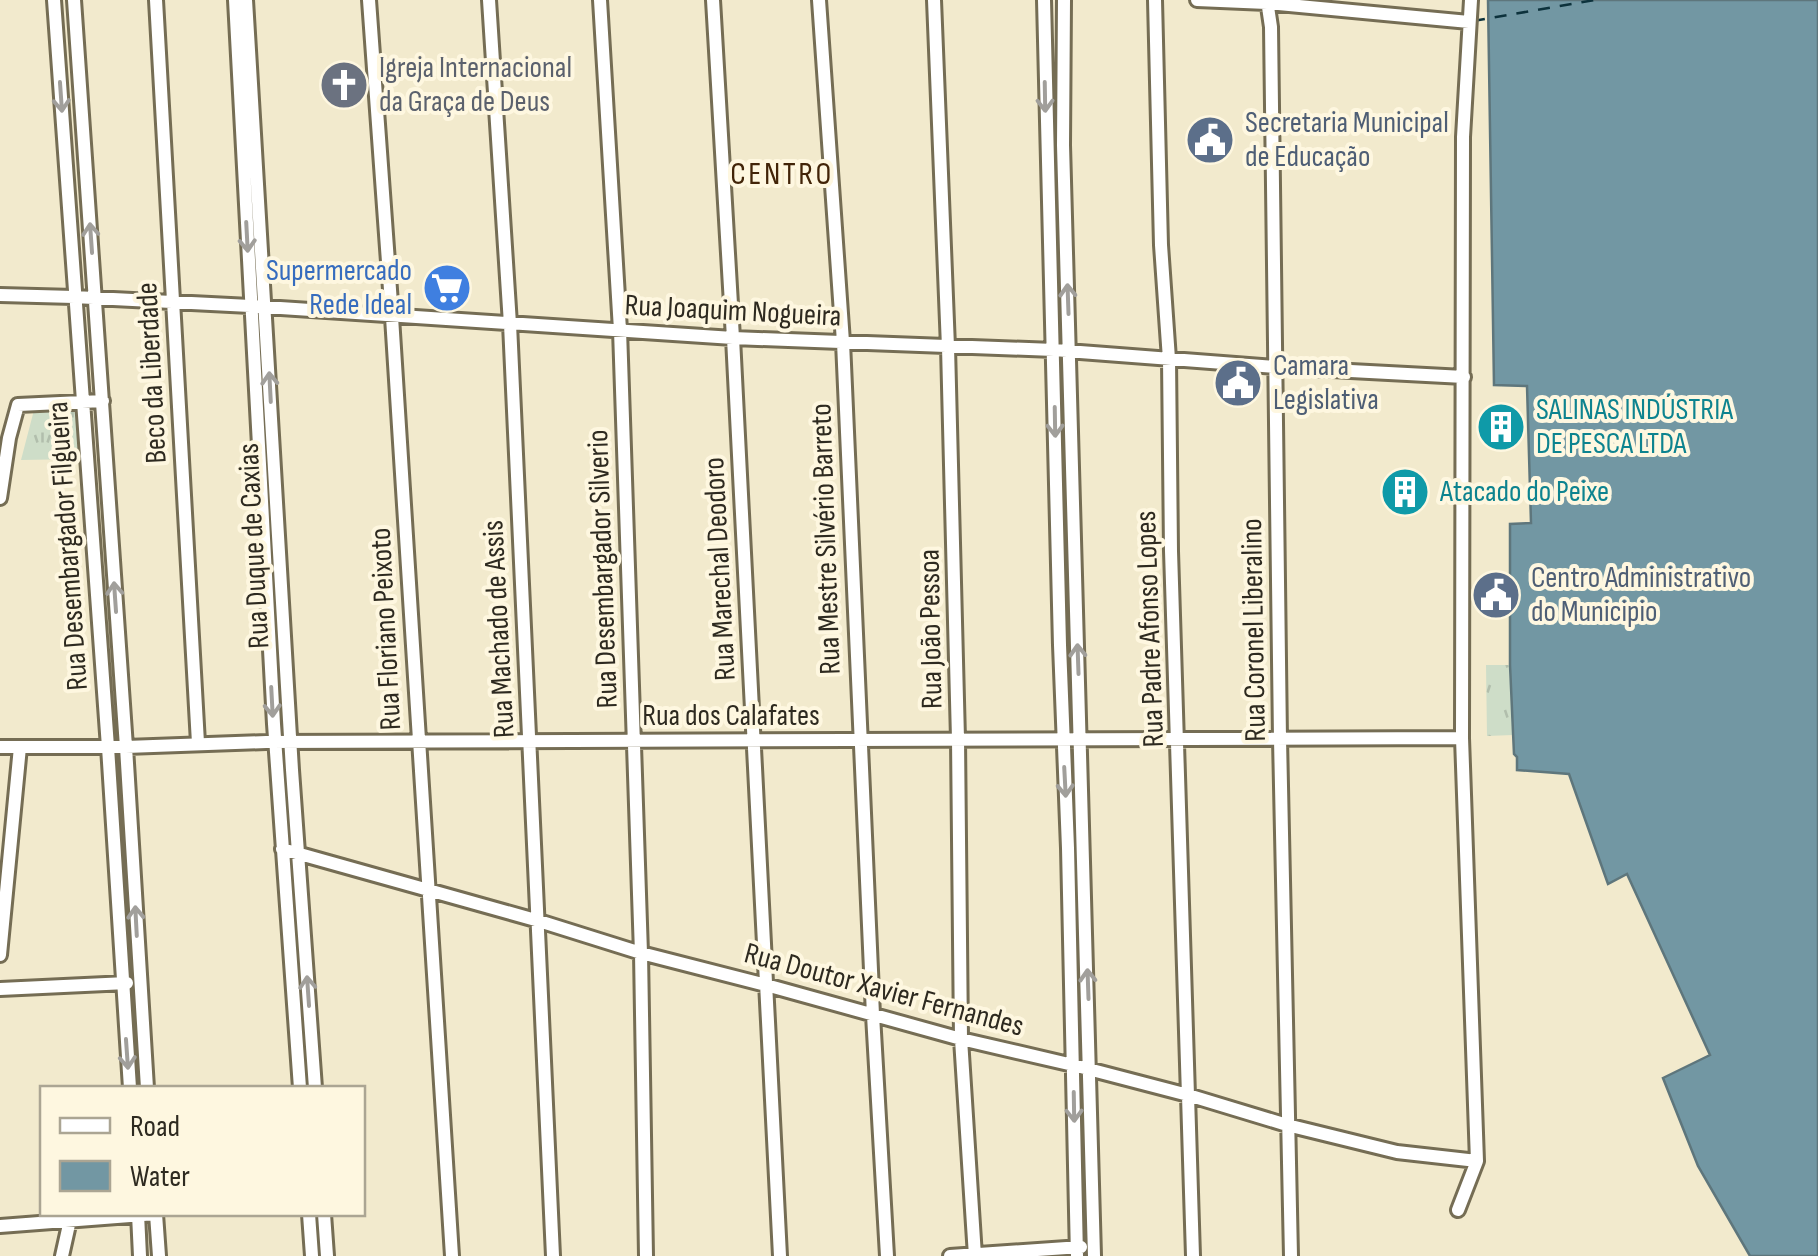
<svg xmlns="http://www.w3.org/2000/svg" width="1818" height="1256" font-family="'Sofia Sans Condensed',sans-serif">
	<defs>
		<pattern id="park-tufts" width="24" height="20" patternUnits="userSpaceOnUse" patternTransform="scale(2.5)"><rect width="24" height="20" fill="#ceddc8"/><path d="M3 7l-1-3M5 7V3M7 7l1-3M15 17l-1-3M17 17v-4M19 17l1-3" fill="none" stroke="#b1beac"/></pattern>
	</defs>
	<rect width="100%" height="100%" fill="#f2eacd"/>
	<path fill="url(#park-tufts)" d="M34,410l43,2 3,47 -59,1z
		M1486,665h23l4,70 -26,1z"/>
	<path fill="#7297a3" stroke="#5e767c" stroke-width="2.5" d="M1488,0h330v1256h-68l-52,-90 -35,-88 47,-23 -83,-181 -19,10 -39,-110 -52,-4v-13l-3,-3 -4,-89v-141l21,-1 -4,-137 -33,-1z"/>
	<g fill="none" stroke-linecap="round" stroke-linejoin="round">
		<path stroke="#0d323c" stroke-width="2.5" stroke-dasharray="12 10" stroke-linecap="butt" d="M1473,21l122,-21"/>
		<g stroke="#756d54" stroke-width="18">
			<path id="street" d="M54,0l54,747 22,341
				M74,0l52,747 21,341
				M156,0l42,743
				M235,0l39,724 26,364
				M246,0l46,770 23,318
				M369,0l23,317 60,939
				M489,0l21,324 43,932
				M600,0l20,330 21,623 5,303
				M713,0l20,338 47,918
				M819,0l24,342 30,673 14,241
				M934,0l14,347 10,392 3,300 14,217
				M1044,0l16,645 8,203 9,408
				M1064,0l-1,145 31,1111
				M1155,0l6,245 8,114 2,192 22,705
				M1197,0l70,3 202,19
				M1267,0l4,27 9,712 11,517
				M0,295l74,2 176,9 483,32 321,12 221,17 189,10
				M0,498l9,-60 9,-33 85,-4
				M0,747h126l140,-5 1196,-4
				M282,849l257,72 102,32 125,32 195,54 112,26 115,30 99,30 110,27 80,9
				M0,955l20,-208
				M0,989l127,-6
				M1458,1210l19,-49 -15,-423 1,-601 8,-137
				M138,1214l2,42
				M156,1214l3,42
				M309,1214l3,42
				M324,1214l3,42
				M0,1226l156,-12
				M62,1256l8,-36
				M950,1256l131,-9"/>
		</g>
		<use href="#street" stroke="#fff" stroke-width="12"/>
	</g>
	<defs><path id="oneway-shaft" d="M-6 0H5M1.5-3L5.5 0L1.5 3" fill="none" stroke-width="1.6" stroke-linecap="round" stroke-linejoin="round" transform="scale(2.5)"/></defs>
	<g stroke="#a19f9b">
		<use href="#oneway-shaft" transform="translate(61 97) rotate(86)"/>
		<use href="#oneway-shaft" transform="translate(1045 97) rotate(89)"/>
		<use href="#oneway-shaft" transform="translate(247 237) rotate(87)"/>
		<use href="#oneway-shaft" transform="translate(91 238) rotate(-94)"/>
		<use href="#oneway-shaft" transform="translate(1068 299) rotate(-92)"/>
		<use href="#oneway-shaft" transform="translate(270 387) rotate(-93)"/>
		<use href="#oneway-shaft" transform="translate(1055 422) rotate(89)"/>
		<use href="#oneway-shaft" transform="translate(115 597) rotate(-94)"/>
		<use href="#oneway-shaft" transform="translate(1078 659) rotate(-92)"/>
		<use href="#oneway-shaft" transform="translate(272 702) rotate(87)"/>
		<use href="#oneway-shaft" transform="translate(1065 782) rotate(87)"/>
		<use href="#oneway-shaft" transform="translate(136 921) rotate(-93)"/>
		<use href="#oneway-shaft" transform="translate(1088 984) rotate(-92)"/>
		<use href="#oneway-shaft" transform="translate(308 991) rotate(-94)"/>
		<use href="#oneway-shaft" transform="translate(127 1054) rotate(86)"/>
		<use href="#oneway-shaft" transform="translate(1074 1107) rotate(89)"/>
	</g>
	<defs>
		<g id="church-disc" transform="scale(2.5)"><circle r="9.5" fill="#6b7280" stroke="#fef7e0"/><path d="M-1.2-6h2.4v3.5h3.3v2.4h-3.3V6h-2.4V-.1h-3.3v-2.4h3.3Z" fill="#fff"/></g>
		<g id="civic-disc" transform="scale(2.5)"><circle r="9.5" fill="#5c6f8a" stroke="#fef7e0"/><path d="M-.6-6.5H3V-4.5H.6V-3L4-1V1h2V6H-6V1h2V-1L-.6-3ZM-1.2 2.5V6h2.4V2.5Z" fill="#fff"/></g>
		<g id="supermarket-disc" transform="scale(2.5)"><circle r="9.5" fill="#3f7fe0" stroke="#fef7e0"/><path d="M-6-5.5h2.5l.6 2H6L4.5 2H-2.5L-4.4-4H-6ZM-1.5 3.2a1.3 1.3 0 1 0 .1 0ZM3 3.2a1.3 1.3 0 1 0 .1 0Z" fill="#fff"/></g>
		<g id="building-disc" transform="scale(2.5)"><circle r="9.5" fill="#0f9aa8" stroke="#fef7e0"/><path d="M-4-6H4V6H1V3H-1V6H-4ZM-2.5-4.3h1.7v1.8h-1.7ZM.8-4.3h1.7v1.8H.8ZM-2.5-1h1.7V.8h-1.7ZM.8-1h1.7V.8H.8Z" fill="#fff"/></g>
	</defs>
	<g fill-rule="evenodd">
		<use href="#church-disc" x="344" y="85"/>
		<use href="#civic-disc" x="1210" y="140"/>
		<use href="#supermarket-disc" x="447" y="288"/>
		<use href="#civic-disc" x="1238" y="383"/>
		<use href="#building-disc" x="1501" y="427"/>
		<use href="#building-disc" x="1405" y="492"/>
		<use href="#civic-disc" x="1496" y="595"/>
	</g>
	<g text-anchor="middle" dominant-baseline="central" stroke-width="8" stroke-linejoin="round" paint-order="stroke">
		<g font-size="30" fill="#5b616d" stroke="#fef7e0" text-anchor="start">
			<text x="379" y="68">Igreja Internacional<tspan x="379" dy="34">da Graça de Deus</tspan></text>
		</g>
		<g font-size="30" fill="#4e5e75" stroke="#fef7e0" text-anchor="start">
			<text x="1245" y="123">Secretaria Municipal<tspan x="1245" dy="34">de Educação</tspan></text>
			<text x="1273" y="366">Camara<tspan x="1273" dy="34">Legislativa</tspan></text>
			<text x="1531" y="578">Centro Administrativo<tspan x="1531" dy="34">do Municipio</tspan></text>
		</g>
		<g font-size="30" fill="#366cbe" stroke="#fef7e0" text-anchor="end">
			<text x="412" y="271">Supermercado<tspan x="412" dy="34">Rede Ideal</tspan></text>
		</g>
		<g font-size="30" fill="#2e2a20" stroke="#fef7e0">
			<text transform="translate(733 311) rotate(3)">Rua Joaquim Nogueira</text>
			<text transform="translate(152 373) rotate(-93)">Beco da Liberdade</text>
			<text transform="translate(826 539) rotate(-92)">Rua Mestre Silvério Barreto</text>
			<text transform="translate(68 546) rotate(-94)">Rua Desembargador Filgueira</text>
			<text transform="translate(254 546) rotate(-93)">Rua Duque de Caxias</text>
			<text transform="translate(603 569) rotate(-92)">Rua Desembargador Silverio</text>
			<text transform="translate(720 569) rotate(-93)">Rua Marechal Deodoro</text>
			<text transform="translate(386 629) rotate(-93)">Rua Floriano Peixoto</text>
			<text transform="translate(499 629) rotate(-93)">Rua Machado de Assis</text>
			<text transform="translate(931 629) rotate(-91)">Rua João Pessoa</text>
			<text transform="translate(1150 629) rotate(-92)">Rua Padre Afonso Lopes</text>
			<text transform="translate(1254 630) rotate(-91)">Rua Coronel Liberalino</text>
			<text x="731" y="716">Rua dos Calafates</text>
			<text transform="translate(884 990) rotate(15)">Rua Doutor Xavier Fernandes</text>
		</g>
		<g font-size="30" fill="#0d838f" stroke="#fef7e0" text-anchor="start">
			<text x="1536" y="410">SALINAS INDÚSTRIA<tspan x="1536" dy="34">DE PESCA LTDA</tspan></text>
			<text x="1440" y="492">Atacado do Peixe</text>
		</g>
		<g font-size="32" letter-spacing="2.5" fill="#422408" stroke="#fef7e0">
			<text x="782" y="174">CENTRO</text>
		</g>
	</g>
	<rect x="40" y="1086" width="325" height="130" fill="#fef7e0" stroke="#aba593" stroke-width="2.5"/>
	<rect x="60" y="1118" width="50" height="15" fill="#ffffff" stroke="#aba593" stroke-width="2.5"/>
	<text x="130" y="1136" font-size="30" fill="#2e2a20">Road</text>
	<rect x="60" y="1161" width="50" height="30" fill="#7297a3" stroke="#aba593" stroke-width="2.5"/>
	<text x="130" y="1186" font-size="30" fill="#2e2a20">Water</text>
</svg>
